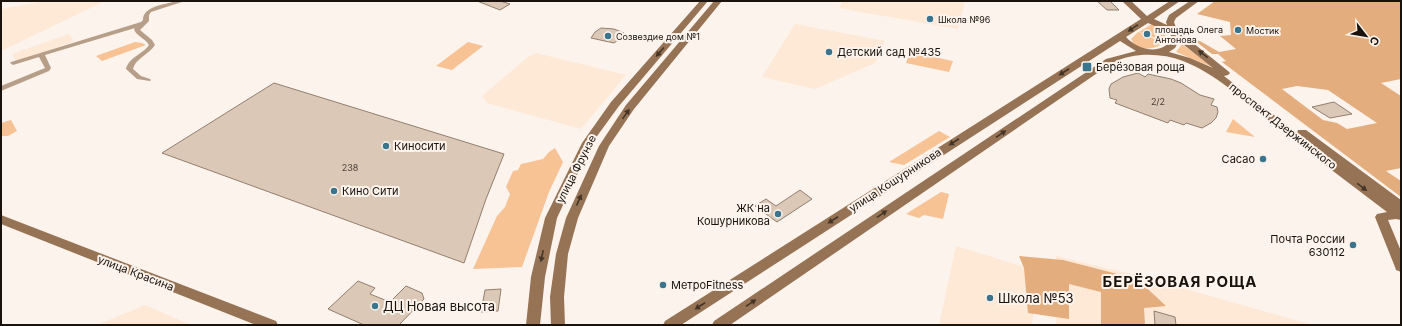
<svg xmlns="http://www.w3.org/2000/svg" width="1402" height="326" font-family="Inter,sans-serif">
	<rect width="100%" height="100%" fill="#fcf3ec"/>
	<path fill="#fee8d6" d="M47,1h58l-104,50v-42z
		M843,1h122l-7,28 -119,-21z
		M795,24l90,17 -10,22 -60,26 -53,-12z
		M69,34l5,7 -30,11 -28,9 -4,-7z
		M536,53l90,22 -45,54 -94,-26 -5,-7 46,-39z
		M956,246l82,25 -6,54h-93z
		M1056,256l84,20 173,49h-257z
		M145,305l46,20h-94z"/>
	<path fill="#f7c294" d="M1152,24c8,3 12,7 15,15l-1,3 -27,-10z
		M1138,32l26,11c-10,7 -28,9 -33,-4z
		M135,42l7,1 4,2 -44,16 -6,-5z
		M468,42l15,4 -31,24 -16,-4z
		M1182,44l32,24 -38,-16z
		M910,52l43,9 -4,11 -43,-9z
		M1233,119l22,18 -29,-5z
		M11,120l6,11 -9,5h-7v-13z
		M939,131l11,6 -46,28 -15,-3z
		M555,148l8,14 -14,30 -27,75 -49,2 24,-53 8,-9 5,-13 -4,-7 7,-16 5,-1 3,-6 22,-5 6,-7z
		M941,192l8,2 -6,25 -19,-4 -5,3 -13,-4z"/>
	<path fill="#e4ad7d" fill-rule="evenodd" d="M1215,1h186v78l-20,4 20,13v72l-15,3 15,10v16l-179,-135 4,-1 -8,-7h-6l-18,-14 6,1 19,11 17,-3 -16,-13 11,-1 -1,-13 -33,-8zM1297,86l31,4 49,33 -30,6 -10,-6 -14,-3 -41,-31z
		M1019,256l44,4 74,19 29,27 -22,2 1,17h-44v-33l-32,-8v35l-41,-6 -4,-45z"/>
	<path fill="#dcc8b6" stroke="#927f6f" d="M477,1h23l10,3 -10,6z
		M1097,1h13l9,9h-12z
		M601,28l13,1 10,4 -3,5 -7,5 -23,-5 4,-6z
		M1138,73l7,4 3,-3 23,5 10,4 19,12 14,4 -3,6 6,2 1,5 -2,6 -5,5 -9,5 -16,-5 -2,2 -14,-5 -2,3 -53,-20 2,-3 -7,-2 -1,-9 2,-5 12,-7z
		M274,83l230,71 -18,45 -22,64 -302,-110z
		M1334,102l18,12 -22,4 -18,-11z
		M800,190l12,9 -35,23 -22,-16 11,-7 10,7z
		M358,281l17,7 -5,6 20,8 16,-16 16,7 2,6 -25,26h-35l-36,-16z
		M501,289l-3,22 -17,1 4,-22z
		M1154,311l21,6 1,8h-21z"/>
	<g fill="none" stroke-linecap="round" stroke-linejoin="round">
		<path fill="#b69e89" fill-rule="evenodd" d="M176,1h9l-34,11 -2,3v6l-9,9 12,10 3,5c-6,9 -20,14 -22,24l8,7 9,3 1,1 -1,1 -13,-2 -11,-10c3,-12 16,-14 23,-24 -4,-7 -13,-9 -15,-16l1,-1 -90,27 6,13 -2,3 -48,20v-5l44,-18 -6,-11 -26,8 -3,-2 1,-1 130,-40 2,-2c0,-14 21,-15 33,-19z"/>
		<path fill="#967355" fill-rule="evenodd" d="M700,1h8l-89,105 -27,37 -35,75 -12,59 -5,48h-14l5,-48 14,-59 37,-75 29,-41z
			M714,1h8l-88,108 -25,37 -31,72 -10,36 -4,43 1,28h-14l-1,-28 6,-43 10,-36 33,-72 27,-41z
			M1122,1h9l16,15 23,-15h10l-26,18 13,6 -1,-3 3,-7 21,-14h9l-23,17 -2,4 3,8 51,41 2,2 -2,2 -4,1 73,57 1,-3h8l95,70v20l-5,-1 -8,1 13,31v21l-5,-2 -1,-3 -20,-50 2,-3 10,-2c-37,-28 -74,-56 -110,-85 -30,-23 -58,-52 -94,-66 -22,-8 -49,-9 -71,2l-382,262h-18l2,-4 392,-262 30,-8 -16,-10 -439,284h-18l2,-4 476,-302zM1148,23l22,10 2,6c-11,17 -34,11 -46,-2zM1179,41l34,27 -23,-10 -21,-6 6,-4z
			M1,215l275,106 2,4h-22l-255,-101z"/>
	</g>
	<defs><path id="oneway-solid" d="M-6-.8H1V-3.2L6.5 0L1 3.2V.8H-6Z"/></defs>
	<g fill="#453526">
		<use href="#oneway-solid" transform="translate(1133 28) rotate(146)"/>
		<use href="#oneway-solid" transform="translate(660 52) rotate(131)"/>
		<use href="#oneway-solid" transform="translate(1203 54) rotate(-142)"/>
		<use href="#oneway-solid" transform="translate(1064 72) rotate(147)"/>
		<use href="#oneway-solid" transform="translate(626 114) rotate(-55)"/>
		<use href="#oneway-solid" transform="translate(1001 134) rotate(-34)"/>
		<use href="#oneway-solid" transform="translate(954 142) rotate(147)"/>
		<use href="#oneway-solid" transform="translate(1362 187) rotate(37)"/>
		<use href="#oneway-solid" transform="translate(579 200) rotate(-66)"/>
		<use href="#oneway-solid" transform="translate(882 214) rotate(-34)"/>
		<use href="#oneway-solid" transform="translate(833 220) rotate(147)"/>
		<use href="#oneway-solid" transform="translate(542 256) rotate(102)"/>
		<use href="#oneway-solid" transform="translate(751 303) rotate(-34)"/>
		<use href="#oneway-solid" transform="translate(700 306) rotate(147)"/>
	</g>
	<g fill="#3a758d" stroke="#fcf3ec" stroke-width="1.5">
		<circle cx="930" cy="19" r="4"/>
		<circle cx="1238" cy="30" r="4"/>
		<circle cx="1147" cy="34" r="4"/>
		<circle cx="608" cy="36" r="4"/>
		<circle cx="829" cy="52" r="4"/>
		<rect x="1082" y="62" width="10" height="10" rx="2"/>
		<circle cx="386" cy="146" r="4"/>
		<circle cx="1263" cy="159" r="4"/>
		<circle cx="334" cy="191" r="4"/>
		<circle cx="778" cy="214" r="4"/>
		<circle cx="1353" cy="245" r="4"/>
		<circle cx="663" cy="285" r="4"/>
		<circle cx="990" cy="298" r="4"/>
		<circle cx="375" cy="306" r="4"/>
	</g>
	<g text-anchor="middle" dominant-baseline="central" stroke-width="4" stroke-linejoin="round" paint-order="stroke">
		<g font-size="9" fill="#1a130d" stroke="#fcf3ec" text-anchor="start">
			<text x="938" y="19">Школа №96</text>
			<text x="1155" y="29">площадь Олега<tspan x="1155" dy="10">Антонова</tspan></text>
			<text x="1246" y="30">Мостик</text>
			<text x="616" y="36">Созвездие дом №1</text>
		</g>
		<g font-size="9" fill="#4a4037">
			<text x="1158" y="101">2/2</text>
			<text x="350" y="167">238</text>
		</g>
		<g font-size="11" fill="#1a130d" stroke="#fcf3ec" text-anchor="start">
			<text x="837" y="52">Детский сад №435</text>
			<text x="1096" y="67">Берёзовая роща</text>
			<text x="394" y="146">Киносити</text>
			<text x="1255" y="159" text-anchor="end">Cacao</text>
			<text x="342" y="191">Кино Сити</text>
			<text x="770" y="208" text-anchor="end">ЖК на<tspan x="770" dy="13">Кошурникова</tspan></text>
			<text x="1345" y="239" text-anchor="end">Почта России<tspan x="1345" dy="13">630112</tspan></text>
			<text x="671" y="285">МетроFitness</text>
		</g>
		<g font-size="11" fill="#1a130d" stroke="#fcf3ec">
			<text transform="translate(1283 126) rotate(38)">проспект Дзержинского</text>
			<text transform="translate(576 169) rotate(-63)">улица Фрунзе</text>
			<text transform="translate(895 180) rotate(-33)">улица Кошурникова</text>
			<text transform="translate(136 273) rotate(21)">улица Красина</text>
		</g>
		<g font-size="13" fill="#1a130d" stroke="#fcf3ec" text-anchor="start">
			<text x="998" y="298">Школа №53</text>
			<text x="383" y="306">ДЦ Новая высота</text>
		</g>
		<g font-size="15" font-weight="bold" letter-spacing="1" fill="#1a130d" stroke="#fcf3ec">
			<text x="1180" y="281">БЕРЁЗОВАЯ РОЩА</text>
		</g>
	</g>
	<rect width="1402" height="326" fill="none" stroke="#1a130d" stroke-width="4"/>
	<g transform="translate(1366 36) rotate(121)" stroke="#fcf3ec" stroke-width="3" paint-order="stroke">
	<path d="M0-3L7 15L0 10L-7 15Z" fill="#1a130d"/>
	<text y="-6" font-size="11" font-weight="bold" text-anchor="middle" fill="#1a130d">С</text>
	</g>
</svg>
